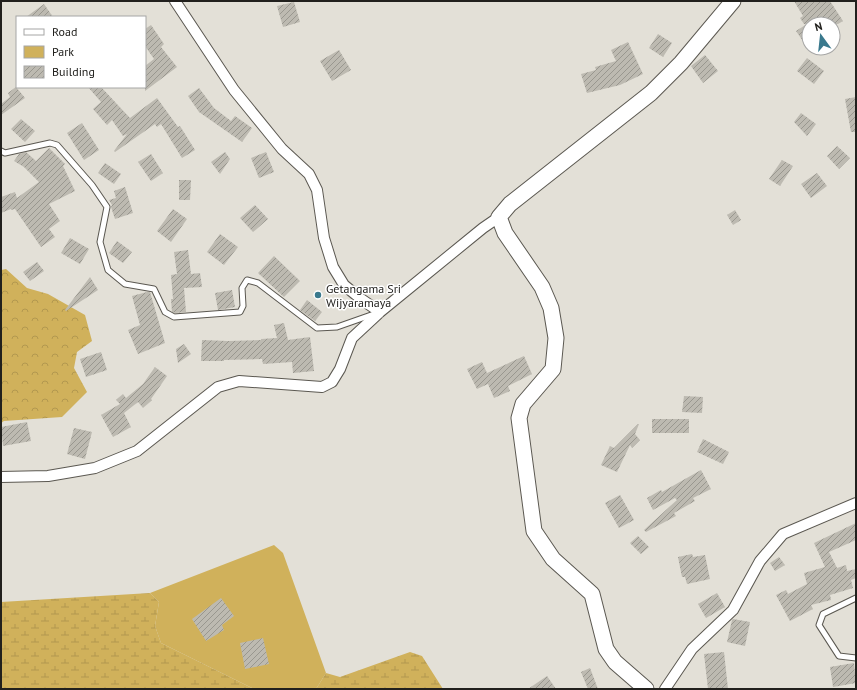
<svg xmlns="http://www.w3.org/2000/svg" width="857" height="690" font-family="'PT Sans',sans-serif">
	<defs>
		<pattern id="forest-crowns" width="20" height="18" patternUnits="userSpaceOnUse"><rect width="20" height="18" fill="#d0b15b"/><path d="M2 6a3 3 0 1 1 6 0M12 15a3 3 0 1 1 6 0" fill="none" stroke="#b2984f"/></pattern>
		<pattern id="wetland-marsh" width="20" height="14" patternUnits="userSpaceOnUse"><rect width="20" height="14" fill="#d0b15b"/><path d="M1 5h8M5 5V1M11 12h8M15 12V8" fill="none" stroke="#b2984f"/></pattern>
		<pattern id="building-hatch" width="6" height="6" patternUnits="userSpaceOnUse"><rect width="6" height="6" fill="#bdbab1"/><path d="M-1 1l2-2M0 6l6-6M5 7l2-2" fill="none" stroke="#99978f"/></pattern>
	</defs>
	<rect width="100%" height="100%" fill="#e3e0d7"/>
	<path fill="#d0b15b" d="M274,545l9,8 43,120 -10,16h-62l-93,-46 -6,-17 4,-24 -9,-9z"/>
	<path fill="url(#forest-crowns)" d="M6,269l21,19 21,6 37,21 7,26 -15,11 -3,16 13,24 -25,25 -58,4 -3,2v-153z"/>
	<path fill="url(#wetland-marsh)" d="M150,593l9,9 -4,24 6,17 93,46h-253v-87z
		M410,652l12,4 21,33h-127l10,-16 14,4z"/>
	<path fill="url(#building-hatch)" d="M794,1h36l13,20 -5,3h-29v26l-13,-19 11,-7h-3l-4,-6 3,-2z
		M294,2l6,20 -17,5 -6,-21z
		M44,4l9,13h-27z
		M151,25l13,19 -3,3 16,20 -32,24v-25l9,-7 -9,-13v-17z
		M658,34l14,9 -9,14 -14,-9z
		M628,42l15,32 -23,11 -33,8 -6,-19 15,-4 -1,-3 21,-6 -5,-11z
		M339,50l12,20 -19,11 -12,-20z
		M705,55l13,16 -15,12 -12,-17z
		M807,58l17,13 -10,13 -17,-13z
		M16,87l9,11 -24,17v-11l9,-7 -2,-4z
		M88,87h13l29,31 27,-20 21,29 2,-1 15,24 -13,8 -21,-34 -4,3 -2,-3 -40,28 -1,-1 13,-17 -4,2 -11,-16 -5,5 -14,-16 8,-7z
		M199,88l15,20 17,13 4,-5 17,12 -10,14 -43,-30 -11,-16z
		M856,97v35h-5l-6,-33z
		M801,113l15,11 -9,12 -13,-14z
		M21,119l14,12 -10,11 -14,-13z
		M82,123l17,27 -15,10 -17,-27z
		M837,146l13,12 -11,11 -12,-13z
		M49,148l16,16 -2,2 12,25 -26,13 11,17 -11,8 6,8 -14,10 -26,-38 -4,1v-1l-10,4v-16l14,-5 2,6 22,-16 -15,-15 -10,-6 5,-7 7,-2 10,9z
		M225,152l5,7 -10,15 -9,-12z
		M266,152l8,20 -15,6 -8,-20z
		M151,154l12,19 -12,8 -13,-19z
		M782,160l11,6 -13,20 -11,-7z
		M105,163l16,11 -7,10 -16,-11z
		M817,173l10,13 -16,12 -10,-14z
		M179,180h12l-1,20h-11z
		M125,187l8,26 -18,6 -4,-12 1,-2 -3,-5 7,-2 -2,-7z
		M255,205l13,14 -15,13 -13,-14z
		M173,209l14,10 -16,23 -14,-11z
		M735,210l6,10 -8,5 -6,-10z
		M220,234l18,13 -14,18 -17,-13z
		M70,238l19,11 -9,15 -19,-11z
		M117,241l15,11 -9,11 -14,-10z
		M188,250l3,24 9,-1 2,14 -18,1 2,24 -11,1 -3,-1 -1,-13h2l-2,-24 6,-1 -3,-22z
		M274,256l26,25 -16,16 -26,-24z
		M37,262l7,9 -14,10 -7,-9z
		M90,277l8,13 -32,21 -1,-1z
		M232,290l3,17 -17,3 -3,-17z
		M147,292h3l15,51 -27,11 -10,-24 12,-5 -8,-29z
		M307,300l15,12 -7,9 -15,-11z
		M284,323l4,17 22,-3 4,34 -21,2 -1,-11 -29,2 -1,-5 -38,1v1h-23l1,-21 26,1 33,-1v-1l16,-1 -3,-13z
		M184,344l7,10 -13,9 -2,-14z
		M101,352l6,18 -21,7 -6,-18z
		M524,356l8,18 -24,12 2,5 -16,7 -6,-14 -11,5 -10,-20 15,-7 5,11z
		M155,367l12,9 -16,23 1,1 -9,8 -5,-6 -14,11 7,14 -18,10 -12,-22 19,-11 -4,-4 7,-6 3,4 17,-14z
		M684,396l19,1 -1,16 -20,-1z
		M652,419h37v14h-37z
		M27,422l4,19 -28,5 -2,-19z
		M638,424h1l-4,10 5,6 -8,8 -2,-3 -13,27 -16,-7 9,-19 4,2z
		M74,428l18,4 -7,27 -18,-5z
		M703,439l26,13 -6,12 -26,-12z
		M701,470l10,19 -18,9 2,3 -21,12 2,3 -30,16 -2,-2 33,-30 -2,-2 -22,12 -6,-12 14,-8 1,2z
		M620,495l14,25 -15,8 -14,-25z
		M856,523v17l-27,12 8,16 9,-3 1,6 9,-2v9l-5,2 2,8 -23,7 1,5 -20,5 2,4 -23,12 -14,-26 10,-5 2,4 19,-10 -3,-11 21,-6 -11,-24z
		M638,536l11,11 -8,7 -11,-11z
		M692,554l1,3 12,-2 5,24 -23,5 -2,-7h-3l-4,-20z
		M779,557l6,8 -10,6 -5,-8z
		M717,593l8,14 -19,11 -8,-14z
		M221,598l13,18 -12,9 2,5 -18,11 -14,-22z
		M733,619l17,3 -5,24 -18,-4 5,-22z
		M263,638l6,26 -24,5 -5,-26z
		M724,652l4,37h-20l-4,-35z
		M854,663l2,20 -23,4 -3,-20z
		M590,668l8,21h-10l-7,-17z
		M547,676l9,13h-28z"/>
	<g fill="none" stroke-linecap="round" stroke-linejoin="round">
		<g stroke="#5b5851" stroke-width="7">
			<path id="lane" d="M1,151l4,2 45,-10 7,2 35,40 15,22 -7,35 8,28 17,14 29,5 11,23 9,5 66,-5 3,-6 -1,-18 5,-8 11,3 59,45 20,-1 37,-13
				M856,598l-33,16 -4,11 20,31 17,2"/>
		</g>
		<g stroke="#5b5851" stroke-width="12">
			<path id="street" d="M175,1l59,89 48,59 27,25 8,16 7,48 9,29 11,18 17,14 19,13
				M1,477l47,-1 47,-8 42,-17 81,-64 21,-6 83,6 10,-5 8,-13 12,-31 28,-26 103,-84 16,-11
				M665,689l27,-40 41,-39 27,-49 23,-27 73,-31"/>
		</g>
		<g stroke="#5b5851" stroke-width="17">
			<path id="secondary" d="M646,689l-31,-27 -9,-13 -14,-55 -39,-35 -19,-28 -15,-113 4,-14 30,-35 3,-31 -5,-30 -9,-21 -37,-54 -6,-16 11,-13 141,-111 30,-30 52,-62"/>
		</g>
		<use href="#lane" stroke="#fff" stroke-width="5"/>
		<use href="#street" stroke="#fff" stroke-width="10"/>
		<use href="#secondary" stroke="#fff" stroke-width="15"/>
	</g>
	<circle fill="#3a798d" stroke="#fff" stroke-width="1.5" cx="318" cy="295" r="4"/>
	<g text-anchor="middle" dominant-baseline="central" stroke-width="3" stroke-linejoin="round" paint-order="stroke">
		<g font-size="12" fill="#21201d" stroke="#fff" text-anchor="start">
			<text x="326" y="288">Getangama Sri<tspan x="326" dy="14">Wijyaramaya</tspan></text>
		</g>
	</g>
	<rect width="857" height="690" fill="none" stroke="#21201d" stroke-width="4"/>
	<rect x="16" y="16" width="130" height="72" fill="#ffffff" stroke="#a6a6a5"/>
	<rect x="24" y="29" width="20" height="6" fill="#ffffff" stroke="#a6a6a5"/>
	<text x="52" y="36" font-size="12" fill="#21201d">Road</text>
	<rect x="24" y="46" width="20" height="12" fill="#d0b15b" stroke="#a6a6a5"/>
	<text x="52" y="56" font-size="12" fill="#21201d">Park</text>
	<rect x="24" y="66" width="20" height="12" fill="url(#building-hatch)" stroke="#a6a6a5"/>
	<text x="52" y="76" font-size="12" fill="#21201d">Building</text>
	<g transform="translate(821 36) rotate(345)"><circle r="19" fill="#ffffff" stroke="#a6a6a5"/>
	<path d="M0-3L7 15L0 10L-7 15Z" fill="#3a798d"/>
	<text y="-6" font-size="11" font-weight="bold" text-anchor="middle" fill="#21201d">N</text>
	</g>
</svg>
